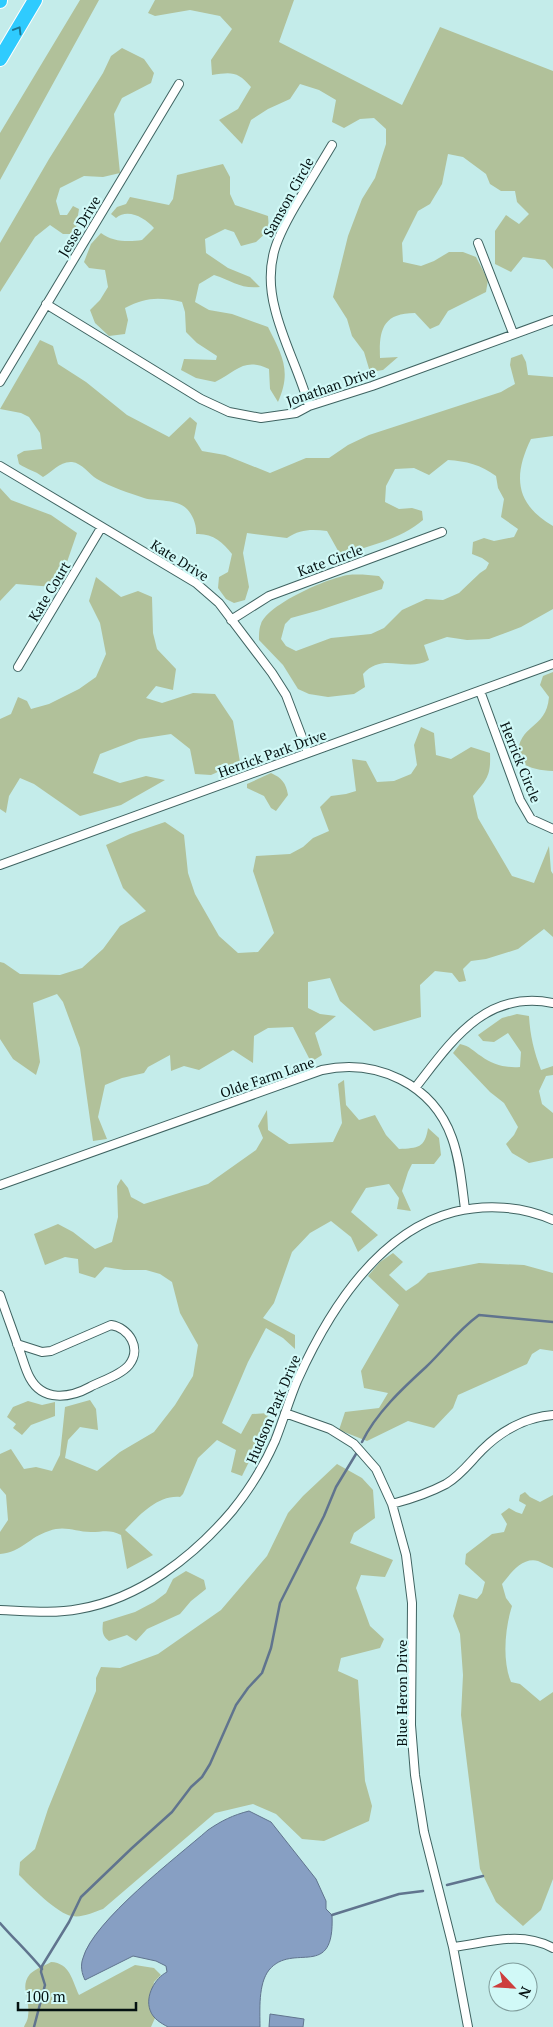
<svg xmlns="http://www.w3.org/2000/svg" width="553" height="2027" font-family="'PT Serif',serif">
	<rect width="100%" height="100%" fill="#c4ecea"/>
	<path fill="#b1c19a" d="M80,0h19l-99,180v-47z
		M155,0h139l-15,42 123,63 38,-78 113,44v198l-8,-9 -22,-3 -12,15 -16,-8v-33l11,-16 13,9 10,-10 -12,-12 -2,-11h-14l-11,-7 -4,-10 -23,-17 -15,-3 -6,30 -12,20 -12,7 -16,32 1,19 18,4 13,-5 15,-9h14l13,5 12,23 -2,12 -38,19 -9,14 -9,4 -15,-16c-33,0 -36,18 -35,45l18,-1 -15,13 -13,2 -6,-20 -12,-16 -5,-17 -14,-22 15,-61 14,-37 13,-21 11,-34v-15l-12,-11 -14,1 -16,9 -12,-6 4,-22 -17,-10 -19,-6 -10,15 -22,10 -17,11 -9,24 -23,-24 19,-11 13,-22c-13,-16 -20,-15 -39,-12l-1,-15 21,-31 -12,-13 -30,-6 -35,6 -7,-3z
		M122,48l22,11 10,14 -3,10 -29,15 -8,16 6,59 -17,4 -19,-1 -24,12 -4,13 4,14h7l6,-9 6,3 -4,25h-12l-13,-9 -15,12 -35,55v-49l49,-84 54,-86 8,-17z
		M223,164l7,13v17l5,11 33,11 1,14 -13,12 -15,4 -7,-14 -9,-3 -20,10 1,14 22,15 22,9 10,10c-20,2 -27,-6 -46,-12l-15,9 -4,18 14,8 23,4 36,13c14,28 24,44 10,75l-8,-13 -1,-20c-25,-12 -32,2 -54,13l-19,-4 -15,-8 3,-11 32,1 1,-4 -20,-13 -11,-11 -1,-20 -3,-10c-23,-5 -36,-5 -57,6l3,12 -3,14 -16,2 -14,-13 -5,-13 10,-10 8,-13 -3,-17 -16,-2 -5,-6 7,-18 10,-11c11,9 28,9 41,7l12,-12c-9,-10 -26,-20 -38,-10l-5,-4 6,-7 9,-3 4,-7 39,8 4,-6 4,-24z
		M40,340l13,6 5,18 28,18 41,33 42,22 21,-20 7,6 -3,15 8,13 23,4 45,18 36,-15h23l19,-13 21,-10 132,-43 14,-8 -5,-19 1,-7 11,-4 4,8 2,13 25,2v59l-22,3c-18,37 -16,65 22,87v83l-32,18 -32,12 -22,1 -20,-3 -23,8 5,15c-23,13 -46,-9 -66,14l2,13 -11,7 -26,3 -19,-3 -11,-5 -15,-24 -24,-25c0,-5 0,-12 2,-16 7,-20 67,-46 87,-49 10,-1 21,0 31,1l5,6 -2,7 -62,21 -29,8 -6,6 -4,15 5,7 10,5 35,-13 40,-4 13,-6 18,-18 24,-11 17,1 16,-7 21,-20 6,-4 3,-6 -7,-5 -10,-4 1,-12 11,-4 10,3 20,-4 4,-8 -17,-12 3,-18 -6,-11 -2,-12c-15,-11 -30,-15 -48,-16l-19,15 -15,-7 -19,1 -9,17 -1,16 14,7 13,-1 10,3 1,9c-23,20 -54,25 -82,36l-14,-25c-15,-2 -27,-2 -40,7l-40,-5 -4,20 6,34 -4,13 -11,3 -8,-4 -8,-11 1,-11 9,-5 4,-18c-9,-12 -20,-21 -36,-20 1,-8 -3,-19 -9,-25 -11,-11 -30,-7 -43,-11 -15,-5 -33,-11 -47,-19 -8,-5 -15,-16 -25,-17 -12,-1 -20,10 -29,15 -9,-7 -15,-7 -24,-13l-2,-9 7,-4 18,-2 -2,-16 -11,-16 -8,-4 -21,-4z
		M0,488l11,12 40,15 26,18 -11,32 -12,22 -38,-3 -16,17z
		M96,577l25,20 17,-6 14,6 1,36 4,16 19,20 -3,21 -17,-4 -10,12 16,5 31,-10 22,1 18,27 7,41 -29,13 -16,-1 -5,-25 -19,-15 -32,5 -39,15 -7,19 27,10 26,-7 19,4 -44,25 -41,11 -46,-32 -14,-6 -11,18 -3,17 -6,-4v-90l11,-5 7,-17 9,4 4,8 18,-5 30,-15 17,-12 10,-23 -6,-31 -11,-22z
		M553,672v99c-14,-1 -24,-2 -35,-11 -2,-38 28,-28 31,-63l-9,-12 3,-9z
		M421,727l13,6 2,22 15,4 20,-12 19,6c1,23 -3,26 -17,43l5,22 34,58 22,7 15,-37 2,25 2,3v63l-9,-8 -26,20 -32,10 -15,2 -8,8 3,12 -7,1 -7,-9 -17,-2 -15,14 1,32 -47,14 -34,-30 -10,-23 -22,4v26l12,6 16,2 -21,17 7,22 -11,7 -18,-35 -25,1 -14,8 -1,27 -20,-13 -34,20 -15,-4 -13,5 -1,-16 -22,12 -4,6 -22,5 -17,7 -7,32 9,22 -14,2 -13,-93 -17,-46 -6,-8 -24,9 7,59 -4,13 -23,-16 -13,-20v-77l4,1 16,11 40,1 22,-7 21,-19 17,-23 26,-15 -23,-23 -17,-43 24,-11 35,-12 19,13 4,38 7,21 24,42 19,17 20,-1 16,-19 -21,-62 3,-15 34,-2 13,-7 10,-9 16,-7 -9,-24 11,-11 15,-2 10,-3 -4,-32 14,2 11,21 17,-1 17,-7 6,-9 -3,-20z
		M271,773c11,5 15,10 17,22l-12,16 -5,-3 -7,-12 -17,-8v-4z
		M517,1014l12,2c1,19 5,36 12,54l12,-4v9l-7,1 -7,15 3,13 11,9v45l-24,5 -17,-10 -6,-9 8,-9 4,-8 -14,-24 -14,-11 -37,-39 7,-9c10,2 13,7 21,12 12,9 25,12 39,11l1,-15 -13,-19 -14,9 -11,-1 -5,-6 24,-17z
		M344,1080l2,25 13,15 16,-5 11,20 13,14c19,-1 26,-1 29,-21l11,10 2,17 -7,9h-22l-4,8 -6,19 9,20 -14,-2 2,-11 -10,-14 -23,4 -15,24 27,23 -20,17 -7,-15 -20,-16 -21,12 -18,19 -18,51 -11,15 32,17v14l-12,-11 -17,-10 -18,34 -26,61 19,11 11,-20 16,-1 -2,14 -24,49 -11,-4 5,-22 -19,-10 -19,18 -15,36 -3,3c-23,-2 -41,19 -55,33l28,25 -26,14 -6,-34c-11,-6 -18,-3 -30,-3 -16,0 -26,-7 -42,-1 -20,6 -27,21 -49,23v-22l8,-12 -2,-25 -6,-7v-34l11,-5 13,20 12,-2 16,4 8,-16 5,-48 25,-7 6,9 2,21 -18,-3 -12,13 -3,18 32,13 23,-19 34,-20 21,-27 18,-29 5,-31 -18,-32 -8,-31 -12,-8 -14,-4h-22l-19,-3 -10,11 -16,-5 -1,-14 -13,-2 -20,8 -11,-31 24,-10 15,8 22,17 17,-7 6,-25 -1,-31 4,-7 7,9 3,9 13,7 64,-20 48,-34 7,-12 -5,-12 9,-16 1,20 21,14 44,-2 9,-19 -4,-39z
		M393,1253l10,9 -14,13 17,16 12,-8 10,-10 51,-10 45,2 29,8v78l-13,-2 -8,5 -5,10 -69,31 -5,13 -19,20 -26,-7 -41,20 -28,-11 6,-18 34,-4 9,-15 -24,-5 -3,-17 38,-66 -31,-29 12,-14z
		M28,1401l14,4 13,-3v14l-24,9 -9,10 -9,-7 3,-4 -9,-7 6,-10z
		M337,1464l25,14 11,12 2,28 -21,15 -4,10 43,17 -8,17 -24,-2 -5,13 14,38 14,13 -4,9 -39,10 -3,13 20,9 7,101 7,25 -3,15 -45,20 -22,-2 -26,-25 -23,-10 -38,9 -112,96c-9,3 -21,9 -31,7 -13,-1 -43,-31 -53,-41l1,-13 15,-13 13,-40 48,-118v-13l5,-11 19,1 38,-14 63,-44 46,-54 21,-43 15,-17z
		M525,1492l5,5 10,5 13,-7v73c-5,-2 -10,-5 -15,-7 -16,-4 -27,12 -36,23l4,14 6,8c-7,22 -10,54 -1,76l9,2 20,17 13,-9v187l-12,31 -18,16 -27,-24 -16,-33 -19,-154 2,-40 -3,-41 -7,-18 6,-22 18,5 5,-6 3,-11 -20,-18 1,-10 26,-20 12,-2 3,-8 -6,-10 8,-6 7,4 6,2 4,-9 -7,-4 1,-6z
		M186,1571l18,9 2,9 -15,12 -11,13 -33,15 -11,12 -9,-6 -18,6c-7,-5 -7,-10 -6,-19l32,-10 19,-10 12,-9 7,-14z
		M51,1962c19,1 21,18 28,33l56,-30 19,3 7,7 -7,7 -4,28 5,8 -4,9h-127c1,-3 4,-7 4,-11 3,-15 -9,-29 2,-42 5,-5 16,-9 21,-12z"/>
	<path fill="#879fc3" stroke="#60748e" d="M249,1811l22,11 45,57 10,22v8l6,6c3,67 -39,26 -63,55 -11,14 -9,40 -9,57h-92c-7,-4 -15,-8 -18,-17 -5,-14 5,-32 17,-38l-1,-6 -10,-5 -23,-5 -48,24c-3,-6 -5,-14 -2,-22 10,-37 94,-101 125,-128 13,-9 25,-15 41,-19z
		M270,2014l34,5 -1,8h-34z"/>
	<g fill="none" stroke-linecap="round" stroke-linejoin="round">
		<path stroke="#60748e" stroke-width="2.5" d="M362,1442c14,-29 41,-54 64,-75 19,-18 31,-36 53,-52l74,7
			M447,1885l36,-9
			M332,1915l67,-21 24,-3
			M0,1923c14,16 29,30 42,46
			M34,2027l11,-42 -4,-13 1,-6 27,-44 12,-25 51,-49 40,-36 19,-25 11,-10 8,-13 26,-59 12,-17 14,-15 9,-25 9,-45 44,-87 12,-29 20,-33"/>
		<g stroke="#3f6361" stroke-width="10">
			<path id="minor" d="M478,243l35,90
				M46,304l155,95 28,13 32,6 35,-5 13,-7 63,-20 181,-66
				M0,382l179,-298
				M309,406c-9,-33 -26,-64 -34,-97 -12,-46 2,-73 25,-111 11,-18 21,-35 32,-53
				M0,466l196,117 23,20 53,70 14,22 22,58
				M231,620l38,-24 173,-64
				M18,667l83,-139
				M480,691l40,109 11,19 22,10
				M0,865l553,-201
				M415,1088c36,-46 70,-99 138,-85
				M0,1185l322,-115c54,-12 111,14 130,68 8,22 10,48 13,71
				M0,1295c6,18 13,36 19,54 4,10 6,20 11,29 13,24 40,20 60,9 11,-6 31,-12 39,-22 13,-17 0,-37 -18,-40l-60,26 -9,1 -25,-8
				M285,1413l45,16 24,15 22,25 16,35 14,51 6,48 -1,122 4,50 9,57 29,115 15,80
				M392,1504c19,-5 37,-11 54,-20 15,-9 24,-22 36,-34 19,-19 44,-33 71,-35
				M0,1610c26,1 53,4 79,-1 60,-10 114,-52 153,-98 17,-21 32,-45 43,-70 8,-20 14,-41 22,-60 31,-69 80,-149 157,-169 32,-8 68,-6 99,8
				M453,1947c34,-4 67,-17 100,1"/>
		</g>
		<g stroke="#fff" stroke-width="16">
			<path id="motorway" d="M0,1v-1
				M0,59l35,-59"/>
		</g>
		<use href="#minor" stroke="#fff" stroke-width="8"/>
		<use href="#motorway" stroke="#2fcbfe" stroke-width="14"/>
	</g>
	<defs><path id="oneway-chevron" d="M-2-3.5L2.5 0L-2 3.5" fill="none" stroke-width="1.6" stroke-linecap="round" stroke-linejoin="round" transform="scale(1.25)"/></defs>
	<use stroke="#1c7793" href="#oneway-chevron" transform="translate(18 30) rotate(-59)"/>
	<g text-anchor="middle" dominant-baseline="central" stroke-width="4.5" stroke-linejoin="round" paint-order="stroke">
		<g font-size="14" fill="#041111" stroke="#d1f9f7">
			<text transform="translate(288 197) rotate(-61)">Samson Circle</text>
			<text transform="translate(79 226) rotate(-59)">Jesse Drive</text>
			<text transform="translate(331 386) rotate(-19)">Jonathan Drive</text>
			<text transform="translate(180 560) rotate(32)">Kate Drive</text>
			<text transform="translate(330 560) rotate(-20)">Kate Circle</text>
			<text transform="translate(49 591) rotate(-59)">Kate Court</text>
			<text transform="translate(272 753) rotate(-20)">Herrick Park Drive</text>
			<text transform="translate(521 762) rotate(68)">Herrick Circle</text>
			<text transform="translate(267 1077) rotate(-19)">Olde Farm Lane</text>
			<text transform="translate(273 1409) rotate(-67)">Hudson Park Drive</text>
			<text transform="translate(401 1693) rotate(-90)">Blue Heron Drive</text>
		</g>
	</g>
	<g transform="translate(513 1987) rotate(115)"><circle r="24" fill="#d1f9f7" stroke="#7f9c9b"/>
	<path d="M0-4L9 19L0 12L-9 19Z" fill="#cd3e3d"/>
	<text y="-8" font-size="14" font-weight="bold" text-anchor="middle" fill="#041111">N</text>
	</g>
	<path d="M18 2002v8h118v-8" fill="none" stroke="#041111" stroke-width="2.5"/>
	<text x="25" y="2002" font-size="15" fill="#041111" stroke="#d1f9f7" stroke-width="4" paint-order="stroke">100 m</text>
</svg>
